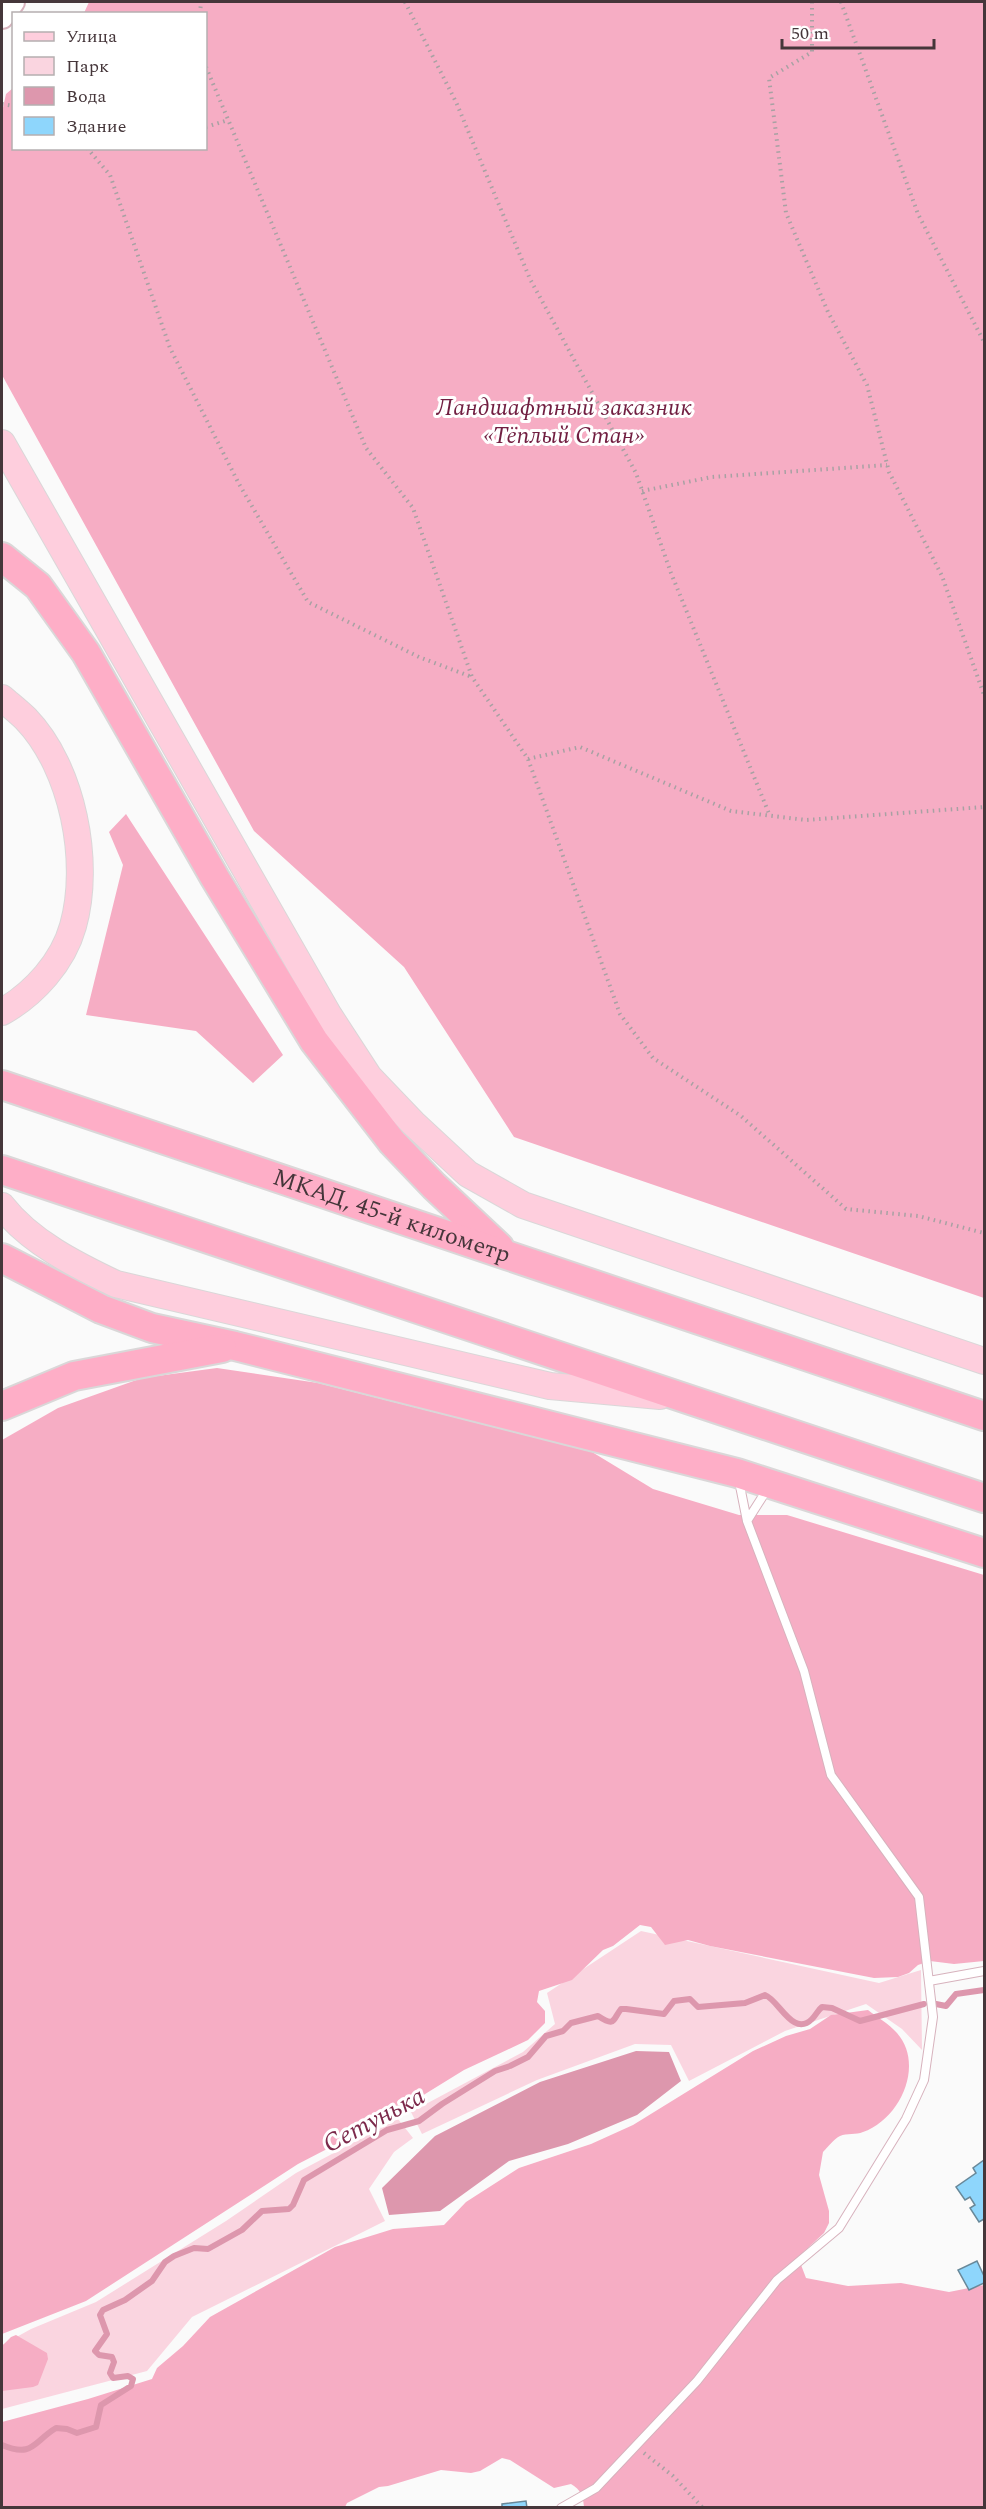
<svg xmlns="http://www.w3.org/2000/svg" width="986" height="2509" font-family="Spectral,serif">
	<rect width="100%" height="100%" fill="#fafafa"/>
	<path fill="#fad5e0" d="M641,1931l238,52 42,-13 1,80 -20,-21 -36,-25 -81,27 -96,50 -18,-36 -36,-1 -98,36 -115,54 -11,-22 112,-60 32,-28 -8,-31z
		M398,2119l15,19 -19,14 -25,37 16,32 -193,96 -45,54 -145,38v-64l29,-16 65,-27 130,-81 70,-48z"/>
	<path fill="#f6adc4" d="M89,2h895v1296l-470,-161 -110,-170 -150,-136 -252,-456v-263l4,-18 7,-6 1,60h192v-134l-122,-1z
		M126,814l157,241 -30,28 -57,-52 -110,-16 37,-150 -14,-33z
		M217,1368l101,15 274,69 61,37 86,26h48l197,60v386l-30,3 -24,-3 -12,4 -9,8 -11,4 -24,1 -164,-32 -22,-6 -23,5 -14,-18 -11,-2 -27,21 -10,4 -31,30 -33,11 -2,11 8,9v12l-17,17 -64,30 -81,50 -85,44 -212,137 -84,33v-894l56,-32 84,-30z
		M868,2010c9,7 21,14 29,23 28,32 3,86 -34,99 -7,3 -16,1 -23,4 -6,3 -12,11 -17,16l-4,23 10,36v12l-5,10 -26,24 8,21 42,8 53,-3 48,9 35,-7v222h-400c-1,-11 -3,-17 -13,-23l-17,4 -44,-28 -8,-2 -22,13 -9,2 -30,-3 -53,16 -9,1 -32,16 -2,4 -343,1v-86l86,-23 64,-20 5,-11 26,-22 27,-29 125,-70 58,-18 51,-4 22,-23 53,-34 72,-24 42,-19 120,-74 33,-15 24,-7 21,-14z
		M16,2335l31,18 1,6 -10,26 -5,2 -31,4v-45l9,-9z"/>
	<path fill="#dd97ad" d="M636,2051l33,1 12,29 -44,34 -69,29 -59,17 -69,50 -51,4 -7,-27 53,-52 105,-54z"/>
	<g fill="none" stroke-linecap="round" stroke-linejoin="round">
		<path stroke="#dd97ad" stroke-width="6" d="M936,2004l10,2 10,-12 28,-4
			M2,2445c31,13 31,-3 54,-17l11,1 10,4 19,-6 5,-22 30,-19 2,-7 -5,-3 -15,2 -3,-5 4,-11 -2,-5 -13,-2 -4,-4 12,-17 -7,-19 3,-5 22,-10 27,-19 13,-19 9,-6 20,-8 14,1 34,-19 20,-19 27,-2 4,-4 11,-25 83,-50 32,-9 23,-17 53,-33 15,-5 18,-9 18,-21 17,-5 8,-8 27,-7c17,11 14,5 23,-7h5l38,5 10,-13 16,-2 8,8 47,-4 20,-8c14,5 28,43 47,24 4,-4 6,-9 10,-12l10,1 28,13 64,-17"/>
	</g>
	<path fill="#8ed6fc" stroke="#688899" stroke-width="1.5" d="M984,2160v59l-5,3 -9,-14 5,-3 -5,-8 -5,3 -9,-13 20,-14 -3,-5z
		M977,2261l7,15v7l-15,7 -11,-20z
		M526,2501l1,7h-25v-4z"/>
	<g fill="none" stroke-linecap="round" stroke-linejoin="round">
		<g stroke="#d7b2bd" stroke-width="10">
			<path id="lane" d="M739,1481l8,40 21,-33
				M929,1981l55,-10
				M561,2508l35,-20 101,-107 80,-101 62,-52 67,-109 18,-39 9,-63 -14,-120 -88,-122 -27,-104 -57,-150"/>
		</g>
		<g stroke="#d7b2bd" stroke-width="26">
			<path id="secondary" d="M2,17l11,-15"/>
		</g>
		<g stroke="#dad7d8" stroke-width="28">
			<path id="primary" d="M2,443l326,571 41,63 44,46 55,51 55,31 461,156
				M2,698c8,7 17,14 24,21 47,49 65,143 47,207 -10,36 -39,68 -71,86
				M2,1206c28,36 74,59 114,78l434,102 110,10"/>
		</g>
		<g stroke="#dad7d8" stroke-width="32">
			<g id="highway">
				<path d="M2,557l36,29 48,67 129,225 99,163 78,101 42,44 65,61"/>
				<path id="s1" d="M2,1085l982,331"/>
				<path d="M2,1170l982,328"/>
				<path d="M2,1258l99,51 51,19 83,18 502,127 247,80"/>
				<path d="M2,1406l72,-30 148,-28"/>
			</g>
		</g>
		<path stroke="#a8a1a3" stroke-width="4" stroke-dasharray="1.5 4.5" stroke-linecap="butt" d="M405,2l51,100 74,177 106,194 35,100 99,243
			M812,2v50l-43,26 17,135 42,99 39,73 22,87 53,104 42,119
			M841,2l77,212 66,128
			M200,14l1,-12
			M206,67l160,381 47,60 59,169 56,82 92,255 33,44 88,58 105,93 72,7 66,17
			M2,104l12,2
			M206,127l22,-7
			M87,148l23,27 60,173 69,136 69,118 111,55 53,20
			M642,491l70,-14 175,-12
			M528,759l52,-12 151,64 75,9 178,-13
			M644,2453l29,23 30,32"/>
		<use href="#lane" stroke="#fff" stroke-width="8"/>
		<use href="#secondary" stroke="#fff" stroke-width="22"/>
		<use href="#primary" stroke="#fecedd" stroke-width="26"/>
		<use href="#highway" stroke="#feaec7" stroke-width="28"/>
	</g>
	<g text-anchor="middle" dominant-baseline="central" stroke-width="6" stroke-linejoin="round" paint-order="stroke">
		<g font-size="24" font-style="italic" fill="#711e41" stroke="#fff">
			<text x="564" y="408">Ландшафтный заказник<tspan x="564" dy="28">«Тёплый Стан»</tspan></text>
		</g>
		<g font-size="24" fill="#45363a" stroke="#fff">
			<text stroke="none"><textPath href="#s1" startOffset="411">МКАД, 45-й километр</textPath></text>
		</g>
		<g font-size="26" font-style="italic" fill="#7c294b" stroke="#fff">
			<text transform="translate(374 2120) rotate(-28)">Сетунька</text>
		</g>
	</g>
	<rect width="986" height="2509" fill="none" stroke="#45363a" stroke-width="6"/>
	<rect x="12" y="12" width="195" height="138" fill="#ffffff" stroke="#b5afb0" stroke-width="1.5"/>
	<rect x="24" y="32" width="30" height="9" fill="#fecedd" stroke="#b5afb0" stroke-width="1.5"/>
	<text x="66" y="42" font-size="18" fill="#45363a">Улица</text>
	<rect x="24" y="57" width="30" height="18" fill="#fad5e0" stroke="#b5afb0" stroke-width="1.5"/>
	<text x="66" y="72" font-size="18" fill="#45363a">Парк</text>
	<rect x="24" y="87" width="30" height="18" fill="#dd97ad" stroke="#b5afb0" stroke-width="1.5"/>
	<text x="66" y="102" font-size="18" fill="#45363a">Вода</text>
	<rect x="24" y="117" width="30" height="18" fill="#8ed6fc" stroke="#b5afb0" stroke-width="1.5"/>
	<text x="66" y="132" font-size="18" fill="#45363a">Здание</text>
	<path d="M782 39v9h152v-9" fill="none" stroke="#45363a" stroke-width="3"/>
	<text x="791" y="39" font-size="18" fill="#45363a" stroke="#ffffff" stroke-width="4.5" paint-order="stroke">50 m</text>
</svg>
